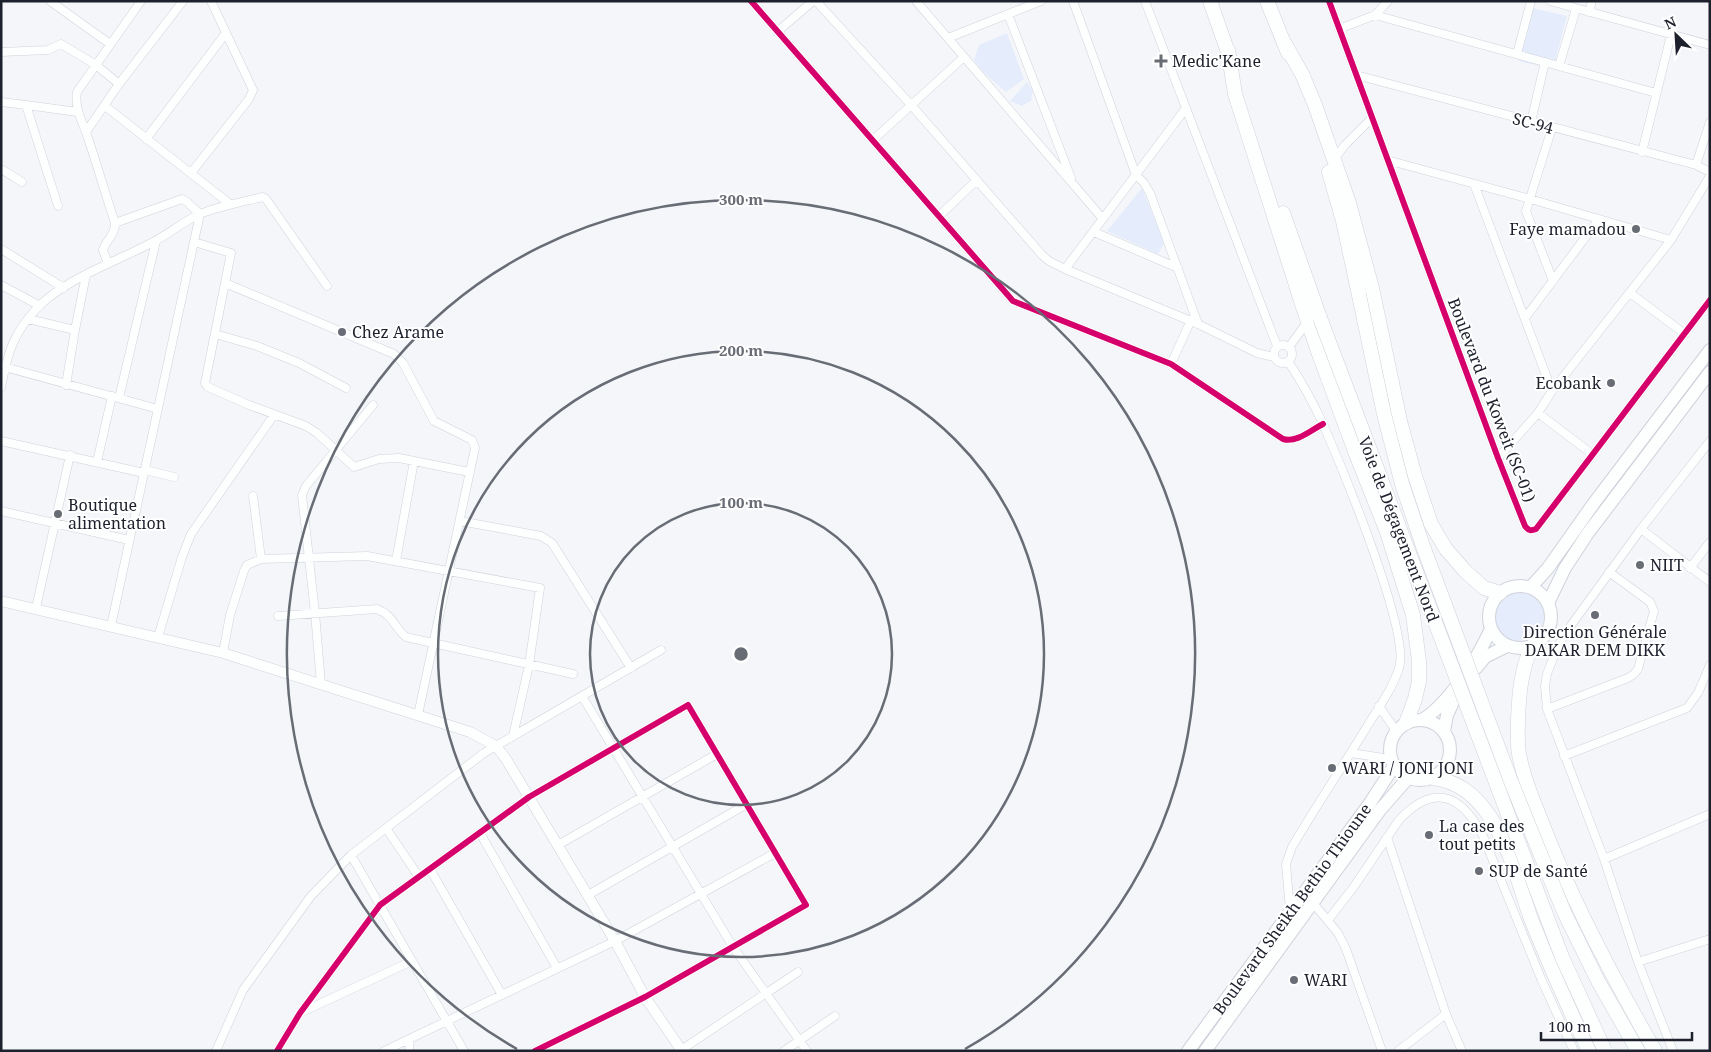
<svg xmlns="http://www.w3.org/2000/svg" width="1711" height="1052" font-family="'Noto Serif',serif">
	<rect width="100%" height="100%" fill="#f4f6fa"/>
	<path fill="#e5ecfc" d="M1532,8l35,8 -14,53 -34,-8z
		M1007,33l17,46 -18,13 -23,-20 -9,-12 5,-15z
		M1027,82l6,9 -2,7 1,2 -10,6 -12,-5z
		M1142,188l22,55 -6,11 -51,-23z
		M1492 615a26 26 0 1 1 52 0a26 26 0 1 1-52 0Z"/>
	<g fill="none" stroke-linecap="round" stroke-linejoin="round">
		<g stroke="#cfd2db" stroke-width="9">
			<path id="minor" d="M50,1l60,43
				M751,1l262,300 158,63 112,75c14,4 28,-9 40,-15
				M816,1l96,105 130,149 7,6 16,8 133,55 59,29 17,4
				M916,1l187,218
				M1073,1l63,174 8,8 6,10 48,131
				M1145,1l132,345
				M1329,1l169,457 27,68c4,5 6,5 11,3l174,-229
				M1550,1l160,44
				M1589,12l3,-11
				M1008,14l63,164
				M1375,15l281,78
				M1339,29l36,-14 13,-14
				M777,32l36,-31
				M948,38l93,-37
				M1,52l47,-2 13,-6 35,21 23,19
				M1517,54l14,-53
				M1559,66l17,-57
				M1356,75l340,90 14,7
				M1,102l25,3 32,101
				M26,105l52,7
				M105,106l125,98
				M1531,122l14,-60
				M1552,128l-26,83 27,70
				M86,132l33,-48 64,-83
				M146,139l80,-106
				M873,140l91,-83
				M1642,152l29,-117
				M1334,159l11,-14 26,-26
				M1387,160l143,39 141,41
				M1696,165l14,-43
				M1,169l21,13
				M191,173l58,-74 4,-9 -42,-89
				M1474,184l78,207
				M939,216l38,-36
				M115,223l67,-24 5,3 13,12
				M1094,232l84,36
				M194,242l37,11 -26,130 3,4 41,18 57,21 11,7 37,34 25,-8 20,-1 70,14
				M1,249l63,39
				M108,264l-5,-14c3,-10 13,-16 12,-27 -9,-27 -17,-55 -26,-82 -5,-17 -15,-31 -12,-49l64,-91
				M1065,269l121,-161
				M225,283l169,71 9,9 31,58 38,19 3,8 -57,267
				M1,285l39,21
				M1630,293l55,41
				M1525,318l74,-99
				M28,319l47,11
				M215,334l42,12 42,17 47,25
				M1274 354a9 9 0 1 1 18 0a9 9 0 1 1-18 0Z
				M1289,347l19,-26
				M1288,361c13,20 25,41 35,63 18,41 88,209 76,244 -6,20 -20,39 -31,57 -25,41 -52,81 -76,122l-6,17 4,46
				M1171,364l20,-44
				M1,366l157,43
				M66,385l9,-55 11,-55
				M1,387c7,-35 12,-54 38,-81 30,-29 79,-45 116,-65 15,-8 29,-20 45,-27 20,-8 42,-12 63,-17l3,2 61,87
				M119,398l37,-157
				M1538,413l54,41
				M1,441l143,32
				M1498,458l40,-45 14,-22 119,-151 39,-64
				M97,462l15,-66
				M145,470l29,7
				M253,496l8,63
				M1,511l128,29
				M460,521l81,15 11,7 79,125
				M1641,529l69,53
				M396,561l18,-100
				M1690,568l20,-26
				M36,608l34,-153
				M278,616l99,-7c17,7 16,17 29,28l167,37
				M111,626l89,-412
				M158,637l24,-80 9,-23 83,-119
				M223,653l7,-38 14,-44 3,-6 14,-6 106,-3 173,32 -11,77 -16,71
				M321,684l-6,-71 -13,-118 4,-9 67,-81
				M582,696l151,251 74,104
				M1379,706l17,25
				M1547,709l81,-31 6,-4 4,-5 16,-58 -4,-9 -41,-30
				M1351,753l39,6
				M1564,756l123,-48 11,-15 12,-28
				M386,828l33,49
				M480,833l77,135
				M1387,837l59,177 16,37
				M558,845l159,-91
				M351,855l113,196
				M1604,859l106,-45
				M430,869l72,126
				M588,895l159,-91
				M1313,903l25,30 8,16 36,102
				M1328,920l25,-32 46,-68c35,-37 62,-26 84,16l59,145 32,70
				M1638,962l72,-23
				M302,1012l110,-51
				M681,1050l117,-78
				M216,1051l27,-61 68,-94 40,-41 133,-102 177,-103
				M277,1051l23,-38 80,-108 149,-108 159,-92 118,200 -161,92 -110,54
				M384,1051l231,-110 160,-88
				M409,1051l1,-12
				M784,1051l51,-35
				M1398,1051l48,-37
				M1673,1051l-35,-89 -34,-103 -57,-150 -2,-23 2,-12 10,-26 7,-13 77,-106 69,-88"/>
		</g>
		<g stroke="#cfd2db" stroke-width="11">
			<path id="tertiary" d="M1,601l222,52 247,79 26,14 10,13 109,182 30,56 37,54"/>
		</g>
		<g stroke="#cfd2db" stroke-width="14">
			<path id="primary" d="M1489 617a31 31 0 1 1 62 0a31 31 0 1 1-62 0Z
				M1531,587l17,-19 46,-65 116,-153
				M1548,603l17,-35 23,-35 122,-161
				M1476,668l9,-11 22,-11
				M1390 750a30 30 0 1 1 60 0a30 30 0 1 1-60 0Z
				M1422,720c27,-16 56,-63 69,-91
				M1444,731l3,-16 9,-19
				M1188,1051l182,-248 24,-37
				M1205,1051l175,-241 28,-32"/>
		</g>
		<g stroke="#cfd2db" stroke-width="15">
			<path id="trunk" d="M1210,1l20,57
				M1267,1l21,52
				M1285,44l17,30 13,31 34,98 23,85 28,133 15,55 16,48 15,25 19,22 19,17 16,5
				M1228,50l7,44 68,213 16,47 37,100 31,78 26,83 6,46v20l-4,18 -9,24
				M1329,172l14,49 16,74
				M1283,213l37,105
				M1532,646c-11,24 -13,47 -14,74 0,11 -1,23 1,34 5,27 17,53 27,79 30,76 68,147 109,218
				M1433,778c25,3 43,17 57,39 20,30 29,68 41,102 18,45 37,88 58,132"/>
		</g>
		<use href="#minor" stroke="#fdfefe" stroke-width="8"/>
		<use href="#tertiary" stroke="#fdfefe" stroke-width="10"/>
		<use href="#primary" stroke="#fdfefe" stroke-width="12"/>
		<use href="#trunk" stroke="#fdfefe" stroke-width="14"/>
		<g stroke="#cfd2db" stroke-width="15" stroke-linecap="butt">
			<path id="trunk-bridge" d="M1359,295l25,119 18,70 22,65 88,235 52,128 34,69 40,70
				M1320,318l242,639 43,94"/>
		</g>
		<use href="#trunk-bridge" stroke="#fdfefe" stroke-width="14"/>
		<g stroke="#fff" stroke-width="9">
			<path id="cycleway" d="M751,1l262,300 158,63 112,75c14,4 28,-9 40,-15
				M1329,1l169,457 27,68c4,5 6,5 11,3l174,-229
				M277,1051l23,-38 80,-108 149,-108 159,-92 118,200 -161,92 -110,54"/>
		</g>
		<use href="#cycleway" stroke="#d6006c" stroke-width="6"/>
	</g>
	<g fill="none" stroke="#686c75" stroke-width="2.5">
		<circle cx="741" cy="654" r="151"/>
		<circle cx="741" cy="654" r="303"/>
		<path d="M517 1049A454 454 0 1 1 965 1049"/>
	</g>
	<g fill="#686c75" stroke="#fff" stroke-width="2">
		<path d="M1158.5 53.5h5v5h5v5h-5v5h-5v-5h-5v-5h5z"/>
		<circle cx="1636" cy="229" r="5"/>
		<circle cx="342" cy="332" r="5"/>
		<circle cx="1611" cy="383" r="5"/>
		<circle cx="58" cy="514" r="5"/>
		<circle cx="1640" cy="565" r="5"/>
		<circle cx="1595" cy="615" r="5"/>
		<circle cx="1332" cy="768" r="5"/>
		<circle cx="1429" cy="835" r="5"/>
		<circle cx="1479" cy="871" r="5"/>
		<circle cx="1294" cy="980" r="5"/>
	</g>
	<g text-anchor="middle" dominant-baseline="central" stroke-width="4" stroke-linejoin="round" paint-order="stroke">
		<g font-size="16" fill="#1d212d" stroke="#fff" text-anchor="start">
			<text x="1172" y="61">Medic'Kane</text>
			<text x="1626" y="229" text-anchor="end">Faye mamadou</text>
			<text x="352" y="332">Chez Arame</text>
			<text x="1601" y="383" text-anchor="end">Ecobank</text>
			<text x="68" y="505">Boutique<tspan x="68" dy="18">alimentation</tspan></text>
			<text x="1650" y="565">NIIT</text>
			<text x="1595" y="632" text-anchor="middle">Direction Générale<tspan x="1595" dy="18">DAKAR DEM DIKK</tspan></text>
			<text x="1342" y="768">WARI / JONI JONI</text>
			<text x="1439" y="826">La case des<tspan x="1439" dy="18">tout petits</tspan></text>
			<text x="1489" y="871">SUP de Santé</text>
			<text x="1304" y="980">WARI</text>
		</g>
		<g font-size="16" fill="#1d212d" stroke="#fff">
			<text transform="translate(1533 123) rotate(15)">SC-94</text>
			<text transform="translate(1492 400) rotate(69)">Boulevard du Koweit (SC-01)</text>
			<text transform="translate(1399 529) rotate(69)">Voie de Dégagement Nord</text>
			<text transform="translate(1292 909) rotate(-54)">Boulevard Sheikh Bethio Thioune</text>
		</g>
	</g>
	<circle cx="741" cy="654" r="8" fill="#686c75" stroke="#fff" stroke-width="2.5"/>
	<g font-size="15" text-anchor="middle" font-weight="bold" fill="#686c75" stroke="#fff" stroke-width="4" stroke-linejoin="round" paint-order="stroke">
		<text x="741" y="205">300 m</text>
		<text x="741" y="356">200 m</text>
		<text x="741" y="508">100 m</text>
	</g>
	<rect width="1711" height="1052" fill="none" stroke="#1d212d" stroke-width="5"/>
	<g transform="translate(1676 35) rotate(335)" stroke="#ffffff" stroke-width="4" paint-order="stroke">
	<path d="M0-4L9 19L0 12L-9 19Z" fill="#1d212d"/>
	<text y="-8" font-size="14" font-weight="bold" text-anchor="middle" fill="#1d212d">N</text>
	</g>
	<path d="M1541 1032v8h151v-8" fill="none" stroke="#1d212d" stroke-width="2.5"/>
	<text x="1548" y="1032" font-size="15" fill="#1d212d" stroke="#ffffff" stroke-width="4" paint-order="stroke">100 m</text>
</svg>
